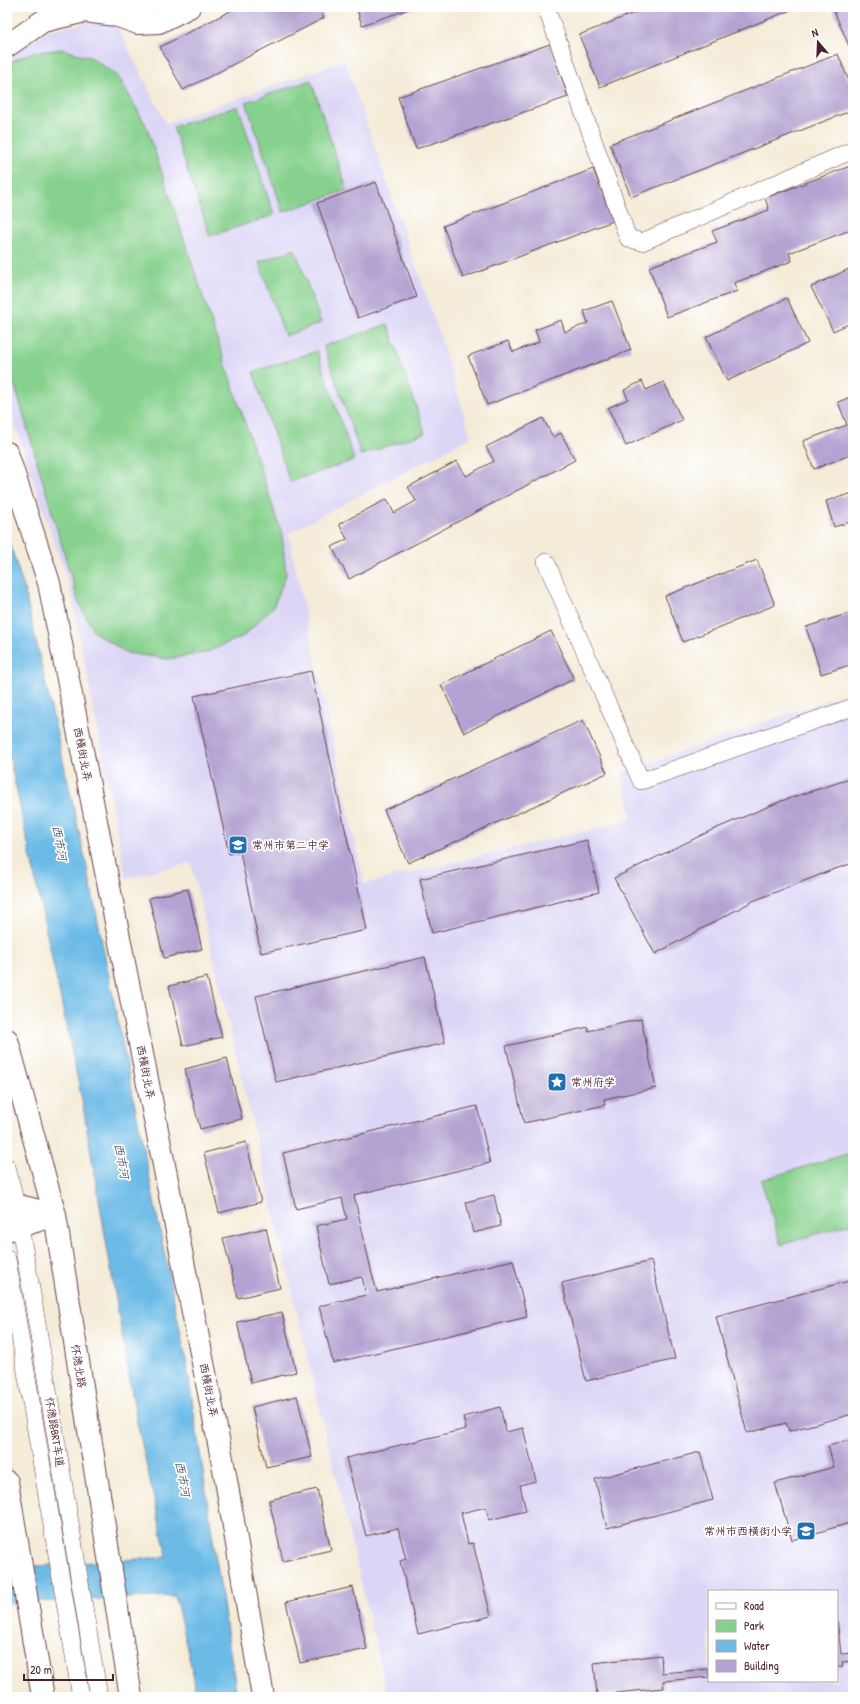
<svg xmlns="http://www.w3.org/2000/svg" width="860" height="1704" font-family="'Patrick Hand','LXGW WenKai TC',sans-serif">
	<rect width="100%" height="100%" fill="#fff"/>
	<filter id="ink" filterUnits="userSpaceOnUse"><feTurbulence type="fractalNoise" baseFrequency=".025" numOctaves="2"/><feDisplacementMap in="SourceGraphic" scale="8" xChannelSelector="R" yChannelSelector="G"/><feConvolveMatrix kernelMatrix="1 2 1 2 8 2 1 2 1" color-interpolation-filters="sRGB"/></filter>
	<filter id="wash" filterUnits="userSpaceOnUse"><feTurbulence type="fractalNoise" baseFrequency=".012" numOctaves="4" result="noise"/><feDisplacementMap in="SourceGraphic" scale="16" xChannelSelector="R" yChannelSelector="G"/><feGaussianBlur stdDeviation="0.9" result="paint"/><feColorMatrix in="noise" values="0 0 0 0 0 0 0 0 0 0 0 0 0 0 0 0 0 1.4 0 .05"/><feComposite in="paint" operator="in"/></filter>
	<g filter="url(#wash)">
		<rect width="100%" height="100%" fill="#f4ecd8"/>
		<path fill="#dcd6f6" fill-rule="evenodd" d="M92,22l24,2 50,99 179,-62 94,272 32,104 -183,96 76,351 268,-64 -11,-47 232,-82v1006h-465l-197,-834 -65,15 -55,-286 -64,-190v-347l42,-25zM709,1591h128v90h-128z"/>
		<path fill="#87d18e" stroke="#68785c" d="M62,49l30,9 26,18 28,49 136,409 4,41 -13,32 -29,29 -39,17 -38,6 -40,-6 -33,-21 -16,-31 -71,-242v-296l24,-10z
			M311,80l36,110 -64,22 -37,-110z
			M238,106l36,109 -64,21 -37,-109z
			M295,249l26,74 -36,13 -26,-74z
			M388,324l37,109 -64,22 -37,-109z
			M317,351l37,109 -64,22 -37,-110z
			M853,1152v71l-72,22 -20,-65z"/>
		<path fill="#6cbbe7" stroke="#5b6d89" d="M7,534l17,54 63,279 99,493 51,337h-41l-2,-18 -19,-83 -168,7v-35l160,-11 -30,-135 -55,-322 -75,-355z"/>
		<g id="blocks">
			<path fill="#b2a3d2" d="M238,7h81l5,11 -141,72 -23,-43z
				M356,7h59l-53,18z
				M649,7h149l-198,80 -21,-52z
				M837,7h16v48l-20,-46z
				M550,44l18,53 -152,52 -18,-52z
				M838,54l15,37v19l-222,87 -21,-53z
				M853,165v64l-64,24 3,8 -58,22 3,8 -70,26 -18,-50 68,-25 -5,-11 57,-21 -4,-12z
				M593,169l20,52 -150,57 -20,-52z
				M376,182l41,115 -59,21 -41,-115z
				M853,267v55l-20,9 -22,-44z
				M787,298l21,45 -81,38 -21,-44z
				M612,301l19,49 -144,55 -19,-49 40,-15 5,11 26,-10 -4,-12 26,-10 4,12 23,-9 -4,-12z
				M642,381l4,9 18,-8 18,38 -56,26 -18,-38 20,-9 -4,-9z
				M853,396v58l-39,15 -11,-28 44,-16 -9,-23z
				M543,418l10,19 8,-4 14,27 -226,119 -17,-32 15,-8 -8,-15 48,-25 7,14 22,-12 -8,-14 49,-26 9,15 28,-15 -8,-14z
				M853,493v28l-19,6 -8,-26z
				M757,560l18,45 -92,37 -18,-46z
				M853,612v52l-32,10 -15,-47z
				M551,631l23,48 -110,54 -23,-48z
				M311,671l56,259 -106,23 -21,-101 -11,2 -35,-158z
				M583,720l24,53 -199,90 -24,-53z
				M853,778v85l-21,7 -79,31 -98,53 -41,-76 96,-47 74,-31z
				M587,840l12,52 -167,41 -12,-54z
				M188,889l14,60 -38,9 -15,-60z
				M425,957l20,86 -169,39 -20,-86z
				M207,977l15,60 -39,9 -14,-60z
				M641,1019l15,69 -52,11 1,6 -81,18 -18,-77 82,-19v4z
				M227,1058l15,61 -42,10 -15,-60z
				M477,1106l13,57 -136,32 18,79 5,18 136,-32 14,57 -194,46 -14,-57 47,-11 -4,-18 -33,7 -13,-58 31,-7 -5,-21 -46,11 -13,-56z
				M246,1142l15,60 -42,11 -15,-60z
				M494,1195l7,31 -28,7 -7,-31z
				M266,1228l14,60 -42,10 -15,-60z
				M651,1261l24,98 -89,22 -24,-98z
				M853,1280v134l-64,17 -3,-8 -39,10 -31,-117z
				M282,1312l14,60 -45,11 -14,-61z
				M297,1396l15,61 -46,10 -14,-60z
				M500,1407l6,25 17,-4 13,53 -16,4 6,26 -37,9 -3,-13 -25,6 7,31 5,-1 18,73 -73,18 -18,-73 6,-2 -8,-31 -32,8 -20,-78 120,-29 -3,-12z
				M853,1439v83l-61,18 -17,-57 59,-16 -6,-21z
				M700,1452l13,48 -106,28 -12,-49z
				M317,1489l14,61 -48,11 -14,-61z
				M353,1587l14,62 -67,14 -14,-61z
				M837,1618l4,36 12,-1v8l-11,1 1,5h-6z
				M661,1655l1,18 47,-4v8l-46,4 1,7 -67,7 -3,-32z"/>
		</g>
	</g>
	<g filter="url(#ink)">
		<use href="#blocks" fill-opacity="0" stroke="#643e45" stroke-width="1"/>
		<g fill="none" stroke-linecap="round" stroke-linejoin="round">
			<g stroke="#643e45" stroke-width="18">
				<path id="service" d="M546,7l82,231 14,4 211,-92
					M546,562l95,219 212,-74
					M7,1167l9,38 16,89 67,403
					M7,1259l74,438"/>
			</g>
			<g stroke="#643e45" stroke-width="24">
				<path id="minor" d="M7,46l36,-25 42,-10 30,4 23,8 21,-1 30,-15
					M7,453l42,130 176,891 38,223"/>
			</g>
			<g stroke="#643e45" stroke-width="24">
				<path id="tertiary" d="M7,1203l48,12
					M7,1230l48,-15"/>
			</g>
			<g stroke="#643e45" stroke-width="24">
				<path id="primary" d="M7,1040l48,175 76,482
					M7,1482l36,215"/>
			</g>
			<use href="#service" stroke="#fff" stroke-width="17"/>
			<use href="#minor" stroke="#fff" stroke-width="22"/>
			<use href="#tertiary" stroke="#fff" stroke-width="22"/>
			<use href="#primary" stroke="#fff" stroke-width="22"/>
		</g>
	</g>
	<defs>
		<g id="school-square" transform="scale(1)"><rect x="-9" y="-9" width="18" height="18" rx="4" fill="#1f6fb2" stroke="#fff"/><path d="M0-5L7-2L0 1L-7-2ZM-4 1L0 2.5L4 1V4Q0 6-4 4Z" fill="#fff"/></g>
		<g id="sight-square" transform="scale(1)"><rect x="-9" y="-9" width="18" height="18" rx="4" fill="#1f6fb2" stroke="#fff"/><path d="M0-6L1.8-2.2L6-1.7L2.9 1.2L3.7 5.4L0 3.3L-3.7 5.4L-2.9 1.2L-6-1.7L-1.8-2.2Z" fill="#fff"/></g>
	</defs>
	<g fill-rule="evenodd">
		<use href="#school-square" x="238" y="845"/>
		<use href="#sight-square" x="557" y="1082"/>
		<use href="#school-square" x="806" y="1531"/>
	</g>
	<g text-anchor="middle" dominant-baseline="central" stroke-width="3.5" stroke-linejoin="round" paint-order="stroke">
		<g font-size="11" fill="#4a1f2b" stroke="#fff">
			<text transform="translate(83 754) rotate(79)">西横街北弄</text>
			<text transform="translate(146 1072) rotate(79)">西横街北弄</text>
			<text transform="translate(79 1366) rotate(81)">怀德北路</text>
			<text transform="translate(209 1390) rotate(79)">西横街北弄</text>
			<text transform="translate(55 1432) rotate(81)">怀德路BRT车道</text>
		</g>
		<g font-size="11" fill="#4a1f2b" stroke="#fff" text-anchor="start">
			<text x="252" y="845">常州市第二中学</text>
			<text x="571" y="1082">常州府学</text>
			<text x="792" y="1531" text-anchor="end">常州市西横街小学</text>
		</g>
		<g font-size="12" font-style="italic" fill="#56566d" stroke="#fff">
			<text transform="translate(60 843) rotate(79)">西市河</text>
			<text transform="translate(122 1161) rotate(79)">西市河</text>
			<text transform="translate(183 1479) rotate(79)">西市河</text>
		</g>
	</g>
	<rect width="860" height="1704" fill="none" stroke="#fff" stroke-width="24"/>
	<rect x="708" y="1590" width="130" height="92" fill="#ffffff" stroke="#b7a5aa"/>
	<rect x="716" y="1603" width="20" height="6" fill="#ffffff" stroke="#b7a5aa"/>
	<text x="744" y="1610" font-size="12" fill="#4a1f2b">Road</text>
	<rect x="716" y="1620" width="20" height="12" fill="#87d18e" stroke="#b7a5aa"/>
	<text x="744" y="1630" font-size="12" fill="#4a1f2b">Park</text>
	<rect x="716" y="1640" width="20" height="12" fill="#6cbbe7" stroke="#b7a5aa"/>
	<text x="744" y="1650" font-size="12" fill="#4a1f2b">Water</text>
	<rect x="716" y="1660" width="20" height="12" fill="#b2a3d2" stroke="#b7a5aa"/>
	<text x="744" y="1670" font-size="12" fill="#4a1f2b">Building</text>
	<g transform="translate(818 42) rotate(341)" stroke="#ffffff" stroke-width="3" paint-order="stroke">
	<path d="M0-3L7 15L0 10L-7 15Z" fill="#4a1f2b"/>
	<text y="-6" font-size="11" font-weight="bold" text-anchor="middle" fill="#4a1f2b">N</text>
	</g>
	<path d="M24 1674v6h89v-6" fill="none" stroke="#4a1f2b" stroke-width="2"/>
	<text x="30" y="1674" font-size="12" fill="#4a1f2b" stroke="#ffffff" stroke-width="3" paint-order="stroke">20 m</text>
</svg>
